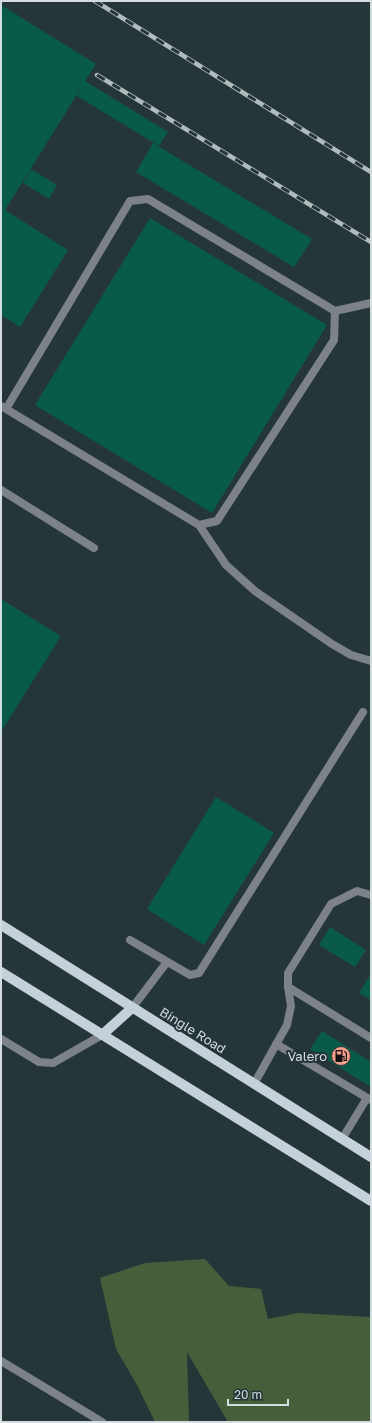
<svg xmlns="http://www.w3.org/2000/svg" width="372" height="1423" font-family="'Golos Text',sans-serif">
	<rect width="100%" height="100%" fill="#253639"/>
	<path fill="#455f3b" d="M205,1259l24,27 32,3 7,30 30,-6 73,4v105h-143l-41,-70 2,70h-34l-18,-37 -21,-36 -16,-71 45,-15z"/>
	<path fill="#095b49" d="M1,5l95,59 -91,146 63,40 -48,77 -19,-12z
		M85,81l83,51 -9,14 -82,-50z
		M153,143l159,96 -18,28 -158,-95z
		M31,169l26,16 -8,14 -26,-16z
		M150,218l177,107 -115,188 -177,-108z
		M1,599l60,37 -60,96z
		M216,797l58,36 -70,112 -57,-36z
		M330,927l36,23 -11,17 -36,-22z
		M371,974v26l-12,-7z
		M322,1031l49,31v25l-61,-38z"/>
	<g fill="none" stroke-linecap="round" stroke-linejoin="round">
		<path stroke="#7c8287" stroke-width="8" d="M335,311l36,-8
			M1,406l198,119 18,-4 117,-181 1,-29 -187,-112 -18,2 -124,208
			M1,490l93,58
			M199,525l27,40 29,26 77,53 19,11 20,6
			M130,940l60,35 9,-2 164,-261
			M288,987l83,51
			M132,1008l35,-46
			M1,1039l38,23 14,1 49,-28
			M276,1044l95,56
			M254,1084l33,-59 4,-19 -3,-19v-14l43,-69 26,-13 14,4
			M342,1139l25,-41
			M1,1361l101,61"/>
		<path stroke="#c4d0da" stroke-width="10" d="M1,925l370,232
			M1,972l370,229
			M102,1035l30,-27"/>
		<g stroke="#b0bbbe" stroke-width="4.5">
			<path id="rail" d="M95,1l276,171
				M97,75l274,167"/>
		</g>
		<use href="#rail" stroke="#253639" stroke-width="3" stroke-dasharray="9" stroke-linecap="butt"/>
	</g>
	<defs>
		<g id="fuel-disc" transform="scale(1)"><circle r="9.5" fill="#f49e8a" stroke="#253639"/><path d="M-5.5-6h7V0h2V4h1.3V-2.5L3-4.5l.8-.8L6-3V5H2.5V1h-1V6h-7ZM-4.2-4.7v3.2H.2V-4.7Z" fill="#111"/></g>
	</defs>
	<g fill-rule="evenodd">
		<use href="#fuel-disc" x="341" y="1056"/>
	</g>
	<g text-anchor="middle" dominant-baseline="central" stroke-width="4" stroke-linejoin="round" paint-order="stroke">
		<g font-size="13" fill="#d3dddf" stroke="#253639">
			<text transform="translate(193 1030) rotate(32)">Bingle Road</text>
		</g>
		<g font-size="13" fill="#d3dddf" stroke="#253639" text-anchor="end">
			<text x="327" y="1056">Valero</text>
		</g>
	</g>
	<rect width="372" height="1423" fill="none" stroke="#d3dddf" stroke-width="4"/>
	<path d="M228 1399v6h60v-6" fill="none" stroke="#d3dddf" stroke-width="2"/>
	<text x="234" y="1399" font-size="12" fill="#d3dddf" stroke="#253639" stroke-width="3" paint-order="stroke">20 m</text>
</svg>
